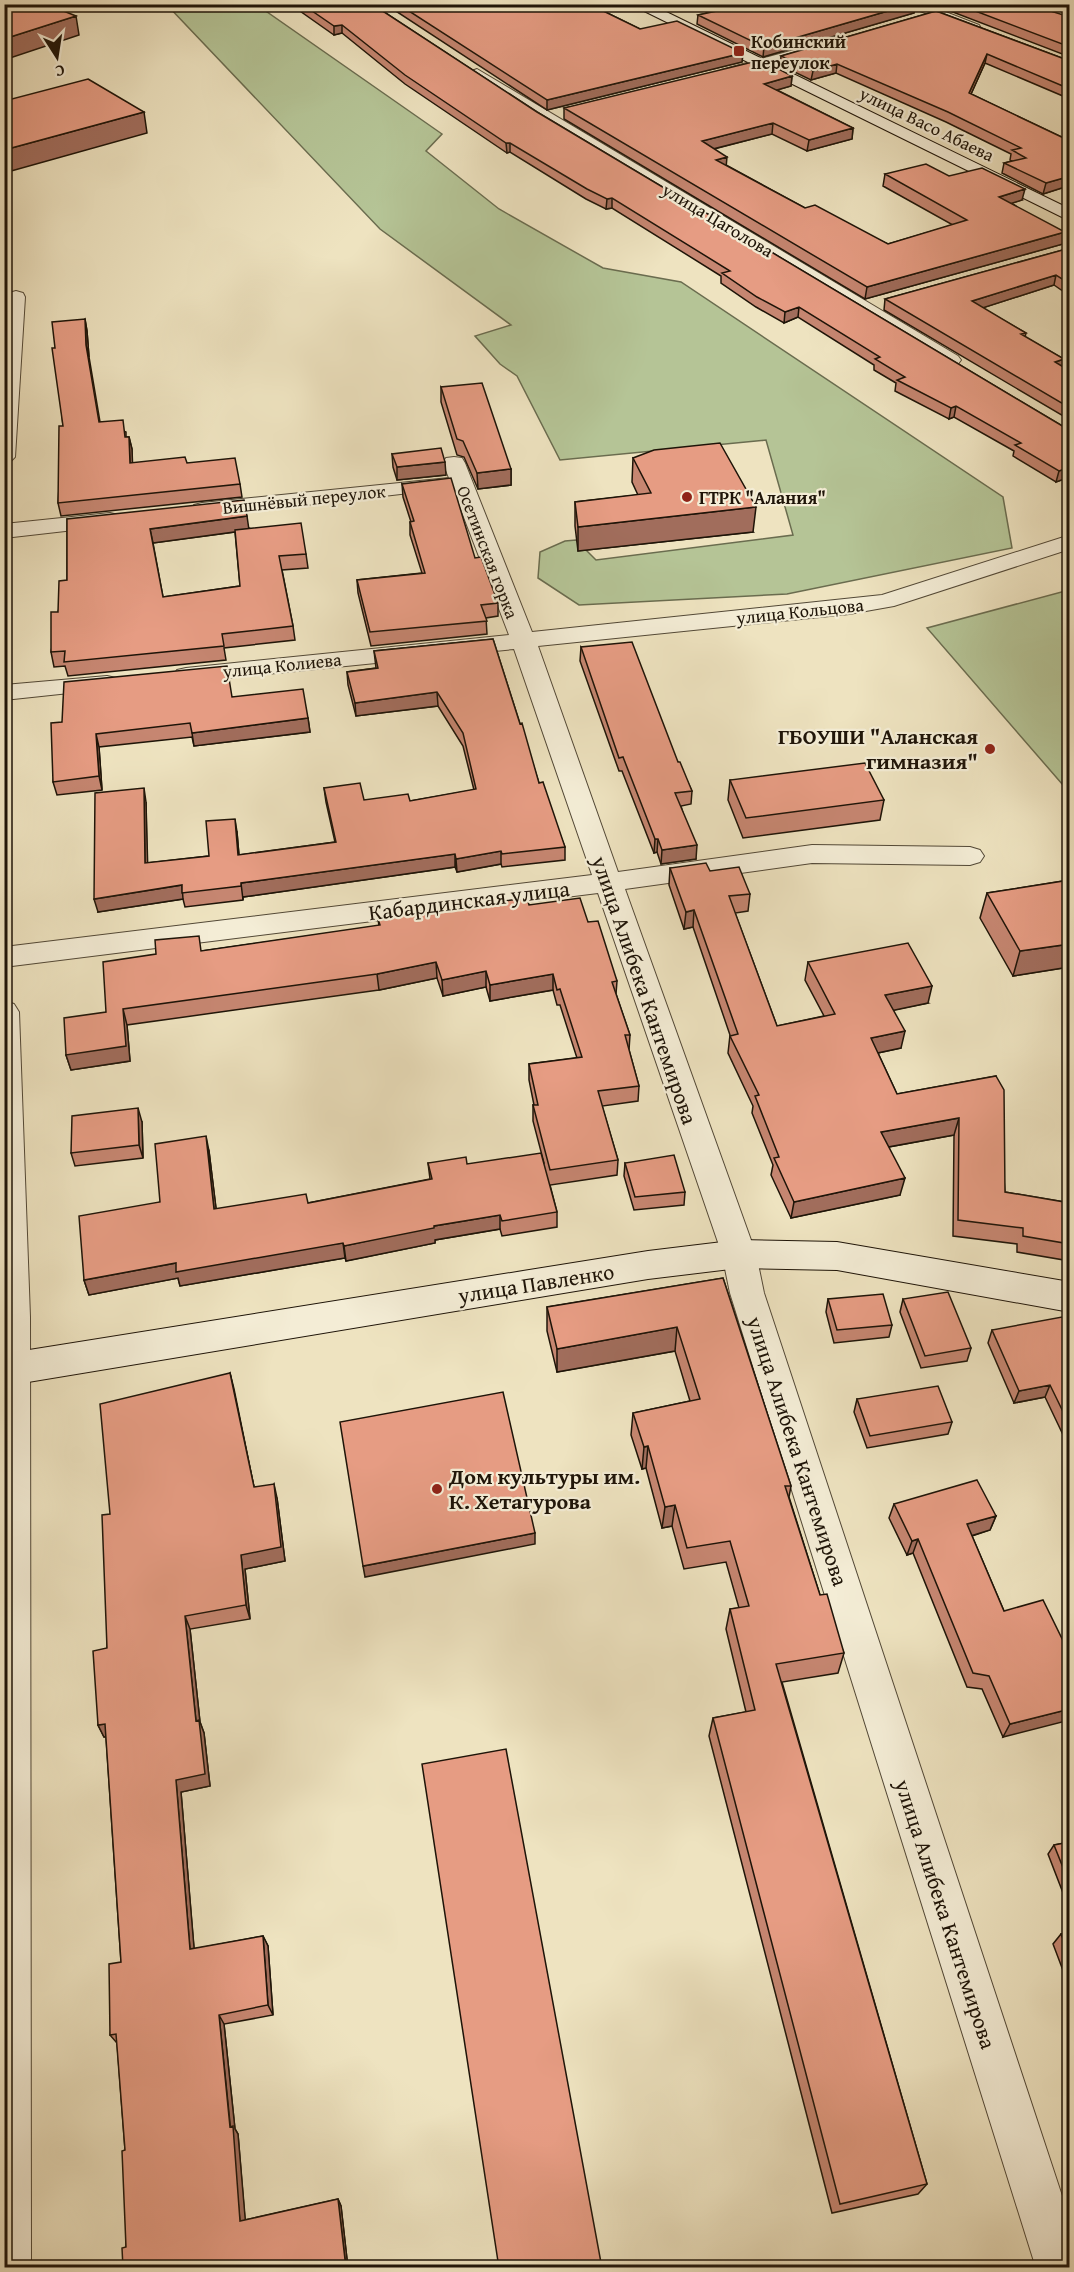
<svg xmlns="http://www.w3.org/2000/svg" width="1074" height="2272" font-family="'Gentium Book Plus',serif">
	<rect width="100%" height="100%" fill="#eee3c0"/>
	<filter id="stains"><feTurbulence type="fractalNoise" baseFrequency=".00333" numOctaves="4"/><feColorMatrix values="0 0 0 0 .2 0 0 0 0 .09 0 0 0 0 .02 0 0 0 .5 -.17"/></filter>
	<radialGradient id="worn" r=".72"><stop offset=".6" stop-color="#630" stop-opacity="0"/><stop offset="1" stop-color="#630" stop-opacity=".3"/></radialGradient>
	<path fill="#b5c496" stroke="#6a6c4f" stroke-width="1.5" d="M167,5h90l185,129 -16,17 73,58 104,59 78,14 322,215 9,51 -225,46 -208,11 -41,-27 2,-26 25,-11 11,-1 20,20 197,-25 -27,-95 -206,20 -43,-84 -17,-12 -25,-28 36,-11 -131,-96z
		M1069,590h1l-1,202 -142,-164z"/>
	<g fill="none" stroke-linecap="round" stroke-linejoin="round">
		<g stroke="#524836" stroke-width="2">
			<path id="street" d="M903,4h22l54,21 2,3 -2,3h-10z
				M823,42l5,1 2,3 -2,3 -102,29 -8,-5 3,-3z
				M477,69l481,287 3,4 -3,4h-14l-406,-244 -66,-43 -3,-3 3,-3z
				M16,291l7,2 2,4 -10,160 -4,4 -7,2c0,-25 -4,-156 5,-170z
				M454,457l8,1 3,5 67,169 350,-37 188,-60v14l-176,57 -45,8 -311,32 80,226 194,-27 158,2 10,3 4,6 -4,6 -10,3 -158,-2 -187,26 131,365 8,39 306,927v48h-34l-306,-975 -8,-39 -124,-361 -594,74v-20l588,-72 -78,-226 -328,33 -9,-2 -3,-5 3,-5 9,-2 323,-33 -57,-149 -8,3 -242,28 -8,-2 -3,-5 3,-5 8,-2 247,-25 -6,-15 3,-5z
				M110,513l8,2 3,5 -3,5 -114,13v-14z
				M107,676l9,2 3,5 -3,5 -112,12v-15z
				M4,1001l10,3 5,8 11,305 1,951h-27z"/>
		</g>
		<g stroke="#1e1408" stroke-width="2">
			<path id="secondary" d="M630,4h20l420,205v12z
				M739,1240l98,2 233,40v30l-233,-42 -98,-2 -91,11 -644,107v-32l644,-103z"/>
		</g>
		<use href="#street" fill="#f4edd6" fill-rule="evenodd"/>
		<use href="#secondary" fill="#f4edd6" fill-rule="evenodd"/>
	</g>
	<path fill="#c68671" stroke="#1e1408" stroke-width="1.5" fill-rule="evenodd" d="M290,4h82l165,108 527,315 6,1v52l-3,-2 -11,4 -43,-26 1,-5 -60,-34 -5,2 -54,-28 1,-8 -22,-13v-5l-76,-48 -14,6 -28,-16 -35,-24v-7l-109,-68 -6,1 -20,-10 -76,-47 -3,1 -102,-69 -63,-51 -8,2z
		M385,4h204l51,25 103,24 -1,9 -195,48z
		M691,4h224l-1,9 -151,44 -66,-33 1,-9 10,-2z
		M932,4h71l11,4 56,9v40z
		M936,11l134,50v38l-85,-36 -14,31 99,47v48l-5,-2 -22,7 -41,-21 2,-10 8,-2 -2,-1 1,-6 -65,-32 -110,-49 -25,7 -31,-15 1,-9z
		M792,76l-1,10 -14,4 76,38 -1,11 -45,12 -35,-17 -58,15 12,16 79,43 83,36 65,-19 -70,-39 2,-12 64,2 73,24 -10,3 51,41 -198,55 -301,-180v-11z
		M1070,248v48l-16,-11 -72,23 44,25 -1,4 39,22 -2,7 8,5v49l-186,-110 1,-11z
		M85,319l2,12 2,26 11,65 26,10v5h3l3,12v14h55l53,21 2,13 -181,19 -3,-13 5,-77 -8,-78z
		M441,387l70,82v16l-33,4 -14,-32 -7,-2 -16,-53z
		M392,454l54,21 -49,5 -4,-13z
		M633,458l120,74 -175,19 -3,-25v-24l63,-7 -6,-13z
		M402,484l73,74 23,45v13l-12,2 1,16 -116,12 -13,-53 -1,-13 65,-7 -12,-38v-13h1l-8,-25z
		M67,519l182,9 57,26 2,14 -26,2 11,56 2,14 -71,8 2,12 -158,16 -3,-10 -11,1 -3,-15 7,-40 9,-32zM235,532l5,54 -77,11 -10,-54z
		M493,639l46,144 26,64v13l-63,7 -1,-3 -44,8 -2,-5 -212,30v3l-58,7 -2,-8 -85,13 48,-110 1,61 62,-7 28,-24 2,23 96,-13 -9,-40 -2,-14 40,12 46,1 64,-11 -11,-44 -25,-40 -82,10 -8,-31 -1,-13 29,-4 -2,-17z
		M581,647l97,115 14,29 -1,13 -10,2 15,53 -35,5 -4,-12 -3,1 -32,-82h-3l-39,-110z
		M232,697l76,21 2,14 -116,14 -2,-9 -93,10 3,43 -45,5 -4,-13 9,-60z
		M730,780l154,20 -4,20 -137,18 -15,-38z
		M670,868l40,3 40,23 -2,17 -13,2 42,113 47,-10 -19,-36 3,-18 120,41 -35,7 8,38 -23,5 19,41 99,-18 9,116 65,11v58l-53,-9v-8l-64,-8 1,-101 -65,12 11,48 -109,23 -20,-43 2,-10 -21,-52 1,-7 -25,-53 2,-18 -37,-108 -9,2 -15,-44z
		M1070,880v100l-7,-12 -50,8 -33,-58 7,-25z
		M529,905l59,17 29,59 -1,13 14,41 -1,15 10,36 -1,15 -36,5 16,54 -1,15 -67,10 7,27v15l-55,9 -2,-7 -65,11v3l-89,18 -1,-3 -165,28 -2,-8 -89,17 -5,-15 125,-129 7,58 92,-6 122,-24 -2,-16 39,1 77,-1 -11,-42v-16h1l-5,-25v-16l48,-6 -17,-53h-3l-4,-15 -63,11 -4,-14 -43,9 -6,-18 -58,12 -252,35 3,36 -59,9 -5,-15 40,-43 96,-61 177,-25 -1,-7 78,-12z
		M142,1122l1,36 -68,8 -4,-13z
		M625,1163l60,29 -1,13 -50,5 -10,-34z
		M723,1278l68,208 -2,11 31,98 24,58 -6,20 -56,9 145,502 -9,10 -86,19 -123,-477 4,-18 33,-6 -20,-83 4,-20 9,-1 -13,-46 -42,7 -12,-43 -10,2 -16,-60 -4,1 -11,-34 2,-22 57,-12 -15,-50 -118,21 -10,-41v-24z
		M828,1299l64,26 -3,12 -55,6 -8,-31z
		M903,1299l68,49 -4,13 -46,7 -21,-56z
		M992,1330l78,3v105l-5,1 -20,-42 -31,6 -26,-60z
		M230,1373l24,114 23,11 8,63 -40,8 5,50 -60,10 10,93 4,11 6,53 -29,6 13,157 69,-13 5,10 5,69 -49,9 11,105 3,5 7,86 93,-21 3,7 7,62h-225l3,-21 -1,-97 -8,-107 -7,-8 11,-73 -15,-225h-2l-6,-12 9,-77 3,-134z
		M857,1399l95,23 -4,12 -81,14 -13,-36z
		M894,1504l102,12 -6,14 -18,6 32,75 66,44 -67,82 -21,-48 -15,-2 -54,-134 -6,2 -18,-37z
		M1070,1842v69l-22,-57 6,-9z
		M1070,1932v57l-17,-45 8,-10z"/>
	<path fill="#a16d5c" stroke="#1e1408" stroke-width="1.5" d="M912,4h3l-1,9 -151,44 1,-10z
		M76,16l3,19 -75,25v-21z
		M342,25v8l-8,2v-9z
		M743,53l-1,9 -195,48v-10z
		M987,54l-2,9 -18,40 2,-10z
		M837,64l-1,9 -25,7 2,-9z
		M792,76l-1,10 -28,8 1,-10z
		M144,112l3,21 -143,40v-23z
		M773,123l-1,11 -71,18 1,-11z
		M853,128l-1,11 -45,12 2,-11z
		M506,143h4v9l-3,1z
		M727,157l-1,11 -10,-8z
		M1067,177l-2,10 -22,7 3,-11z
		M1025,189l-3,11 -25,8 2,-11z
		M612,198v10l-6,1 1,-10z
		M1065,232l-2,12 -198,55 2,-12z
		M1056,275l-2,10 -84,27 2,-11z
		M799,307l-1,10 -14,6 1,-11z
		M85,319l2,12 2,26 -3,-12z
		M1064,359l-3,11 -6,-8z
		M956,406l-2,11 -5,2 2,-11z
		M129,437l3,12 1,26 -3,-12z
		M445,462l1,13 -49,5v-13z
		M1069,467l-2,11 -11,4 3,-11z
		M511,469v16l-33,4 -1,-16z
		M756,507l-3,25 -175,19v-24z
		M247,516l2,14 -96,13 -3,-14z
		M437,692l1,14 -82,10 -1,-13z
		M308,718l2,14 -116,14 -2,-13z
		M96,734l3,13 3,43 -3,-14z
		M144,788l2,14 2,74 -3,-13z
		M235,819l2,13 3,36 -2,-13z
		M655,839h3l-1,13 -3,1z
		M697,845l-1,14 -35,5 1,-14z
		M501,851v13l-44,8 -1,-13z
		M455,854v13l-212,30v3l-2,-17z
		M182,885l1,14 -85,13 -4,-13z
		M694,910l-1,17 -9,2 2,-17z
		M1070,944v4l-7,20 -50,8 7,-25z
		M436,962l1,16 -58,12 -2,-16z
		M486,971v16l-43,9 -1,-16z
		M553,974v16l-63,11v-16z
		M932,986l-4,17 -47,10 4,-18z
		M123,1009l4,16 3,36 -59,9 -5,-15z
		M905,1031l-4,17 -33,7 3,-17z
		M138,1108l4,14 1,36 -4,-13z
		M959,1118l-5,17 -77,14 4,-17z
		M206,1136l3,15 9,73 -4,-15z
		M905,1178l-5,17 -109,23 3,-16z
		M500,1215v14l-65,11v3l-89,18 -2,-15 90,-20z
		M343,1243l2,15 -165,28 -2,-8 -89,17 -5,-15 92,-17z
		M677,1327l-2,24 -118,21v-23z
		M230,1373l4,16 23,113 -3,-15z
		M1050,1385l-5,12 -31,6 5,-12z
		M1070,1429v9l-5,1z
		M648,1446l-2,22 -4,1 2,-22z
		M274,1484l3,14 8,63 -40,8 5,50 -4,-14 -5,-50z
		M675,1505l-3,21 -10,2 3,-21z
		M996,1516l-6,14 -29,9 6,-15z
		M535,1533v11l-170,33 -2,-11z
		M918,1539l-5,14 -6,2 5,-14z
		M185,1616l5,13 10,93 4,11 6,53 -29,6 14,167 -5,-10 -14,-169 20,-59z
		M1070,1709v11l-67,17 7,-13z
		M105,1724l6,12 -7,1 -6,-12z
		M263,1936l5,10 5,69 -5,-10z
		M219,2015l5,9 11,105 3,5 8,94 -6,-7z
		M338,2199l3,7 7,62h-2z"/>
	<path fill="#e69c83" stroke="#1e1408" stroke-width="1.5" d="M4,4h42l30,12 -72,23z
		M302,4h70l165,108 527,315 6,1v39l-11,4 -44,-26 6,-2 -65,-37 -5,2 -54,-28 8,-3 -30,-18 5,-2 -81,-50 -14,5 -28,-15 -35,-24 8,-2 -118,-73 -5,1 -20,-10 -77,-46h-4l-101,-68 -63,-50 -8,1z
		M398,4h191l51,25 37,-8 66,32 -196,47z
		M711,4h201l-148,43 -66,-32 24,-5z
		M957,4h46l11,4 9,-4h5l42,13v30z
		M936,11l134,50v28l-83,-35 -18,39 101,48v37l-3,-1 -21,6 -42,-20 22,-5 -14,-8 9,-2 -73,-36 -111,-48 -24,7 -32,-15z
		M761,60l31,16 -28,8 89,44 -44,12 -36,-17 -71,18 25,16 -11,3 89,48 10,-3 73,39 79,-24 -82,-46 41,-10 23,12 33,-8 43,21 -26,8 66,35 -198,55 -303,-179z
		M88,79l56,33 -140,38v-49z
		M1070,248v36l-14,-9 -84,26 54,32 -5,1 43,25 -9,3 15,9v37l-185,-109z
		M85,319l1,26 13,77 24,-2 2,17h4l1,26 55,-6 2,6 48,-5 5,26 -182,19 1,-77h4l-11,-78h3l-3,-26z
		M482,383l29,86 -34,4 -14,-32 -6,-2 -16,-52z
		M720,443l36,64 -178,20 -3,-25 76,-9 -18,-35 21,-8z
		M441,448l4,14 -48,5 -5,-13z
		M451,478l24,80 6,-1 17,46 -17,2 6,16 -117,11 -13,-52 68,-7 -15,-51 4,-1 -12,-37z
		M244,500l3,16 -97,13 13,68 77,-11 -5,-56 66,-7 5,31 -27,2 14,70 -71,8 2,12 -160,16 1,-11 -14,1v-40h7l1,-31 8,-1v-61z
		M493,639l27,85 2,-1 17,60 4,-1 22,65 -63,7 -1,-3 -45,8 -1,-5 -214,29v3l-59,7v-8l-88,14 1,-106 49,-5 1,75 64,-7 -3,-35 29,-2 3,36 98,-13 -12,-54 36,-5 4,17 44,-6 2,7 66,-12 -13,-56 -26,-41 -82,11 -8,-31 31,-4 -4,-17z
		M632,642l46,120h2l12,29 -17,2 22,52 -35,5 -4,-11h-3l-32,-82 -4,1 -38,-111z
		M227,666l5,31 71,-8 5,29 -116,15 -2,-10 -94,11 3,42 -46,6 -2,-59 11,-1 2,-40z
		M865,763l19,37 -138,18 -16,-38z
		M706,863l4,8 29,-4 11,27 -21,2 48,130 58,-12 -27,-52 100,-19 24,43 -47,9 20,36 -34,7 26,56 99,-18 8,14 1,102 65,11v41l-47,-8v-8l-65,-8 1,-102 -78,14 24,46 -111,24 -20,-44 5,-1 -24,-61 4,-1 -29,-59 8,-2 -44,-124 -8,2 -16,-44z
		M1070,880v64l-50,7 -33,-58z
		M527,898l2,7 51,-7 8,24 10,-1 19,60 -5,1 18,53h-5l14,51 -41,5 20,69 -68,10 -17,-65h5l-9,-41 53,-7 -22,-68 -3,1 -4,-16 -63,11 -4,-14 -44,9 -6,-18 -59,12 -254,35 3,37 -60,9 -2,-37 42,-6 -3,-50 53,-8 -1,-14 44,-4 2,15 179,-26 -2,-6 77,-14 1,2z
		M138,1108l1,37 -68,8 1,-37z
		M206,1136l8,73 92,-15 2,9 124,-24 -4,-16 38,-6 1,7 74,-11 16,59 -55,9 -2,-6 -66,11v2l-90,18 -1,-3 -167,29v-9l-92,17 -5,-64 81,-14 -5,-58z
		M674,1155l11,37 -50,5 -10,-34z
		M723,1278l68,208h-6l35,109 7,-1 17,59 -68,11 151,520 -87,20 -127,-486 42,-8 -25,-101 19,-3 -19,-65 -43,7 -12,-43 -10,2 -17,-61 -4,1 -11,-34 67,-14 -23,-72 -120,22 -10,-42z
		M948,1292l23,56 -46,8 -22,-57z
		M883,1294l9,31 -55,5 -9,-31z
		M1062,1317l8,16v93l-20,-41 -31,6 -27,-61z
		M230,1373l24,114 20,-3 7,63 -40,8 5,50 -61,11 11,105 3,-1 6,54 -29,6 14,169 73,-13 5,69 -49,10 11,112 3,-1 7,95 98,-22 8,69h-223l-1,-20 4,-1 -4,-96 3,-1 -9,-116 -6,1 -1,-71 12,-2 -16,-238 -7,1 -5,-74 14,-3 -5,-133 8,-1 -10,-110z
		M938,1386l14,36 -82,14 -13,-37z
		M503,1392l32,141 -172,33 -23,-144z
		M977,1480l19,36 -29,8 37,87 39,-11 27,55v54l-60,15 -21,-48 -16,-3 -55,-134 -6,2 -18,-37z
		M506,1749l96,519h-103l-77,-504z
		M1070,1842v43l-16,-40z
		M1070,1932v24l-9,-22z"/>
	<g fill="#8f2418" stroke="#f4edd6" stroke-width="2">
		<rect x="733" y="45" width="12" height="12" rx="3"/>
		<circle cx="687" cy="497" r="6"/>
		<circle cx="990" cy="749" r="6"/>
		<circle cx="437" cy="1489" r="6"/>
	</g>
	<g text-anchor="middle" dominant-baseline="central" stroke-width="4.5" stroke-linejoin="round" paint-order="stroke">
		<g font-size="18" font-weight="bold" fill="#1e1408" stroke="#f4edd6" text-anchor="start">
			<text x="751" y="41">Кобинский<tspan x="751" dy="21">переулок</tspan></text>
			<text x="699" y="497">ГТРК "Алания"</text>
		</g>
		<g font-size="18" fill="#1e1408" stroke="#f4edd6">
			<text transform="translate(927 124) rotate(26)">улица Васо Абаева</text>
			<text transform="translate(718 220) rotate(31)">улица Цаголова</text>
			<text transform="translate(304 499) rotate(-6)">Вишнёвый переулок</text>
			<text transform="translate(488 552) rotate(69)">Осетинская горка</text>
			<text transform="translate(800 611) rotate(-6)">улица Кольцова</text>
			<text transform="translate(282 665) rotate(-6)">улица Колиева</text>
		</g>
		<g font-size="22" font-weight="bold" fill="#1e1408" stroke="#f4edd6" text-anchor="end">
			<text x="978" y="736">ГБОУШИ "Аланская<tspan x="978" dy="25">гимназия"</tspan></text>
			<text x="449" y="1476" text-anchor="start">Дом культуры им.<tspan x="449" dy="25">К. Хетагурова</tspan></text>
		</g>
		<g font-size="22" fill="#1e1408" stroke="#f4edd6">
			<text transform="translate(469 900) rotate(-7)">Кабардинская улица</text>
			<text transform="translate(645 990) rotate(71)">улица Алибека Кантемирова</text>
			<text transform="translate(536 1283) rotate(-9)">улица Павленко</text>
			<text transform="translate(798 1451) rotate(72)">улица Алибека Кантемирова</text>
			<text transform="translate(946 1914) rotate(72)">улица Алибека Кантемирова</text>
		</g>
	</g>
	<rect width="1074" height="2272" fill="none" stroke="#eee3c0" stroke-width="24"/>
	<rect x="6" y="6" width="1062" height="2260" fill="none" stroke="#1e1408" stroke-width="3"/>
	<rect x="12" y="12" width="1050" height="2248" fill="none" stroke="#1e1408" stroke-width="1.5"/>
	<g transform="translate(57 57) rotate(168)" stroke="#f4edd6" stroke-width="4.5" paint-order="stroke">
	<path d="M0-4.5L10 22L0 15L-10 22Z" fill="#1e1408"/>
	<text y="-9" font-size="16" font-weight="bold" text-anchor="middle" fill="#1e1408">С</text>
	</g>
	<rect width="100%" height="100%" filter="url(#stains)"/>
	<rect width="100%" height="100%" fill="url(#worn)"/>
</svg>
